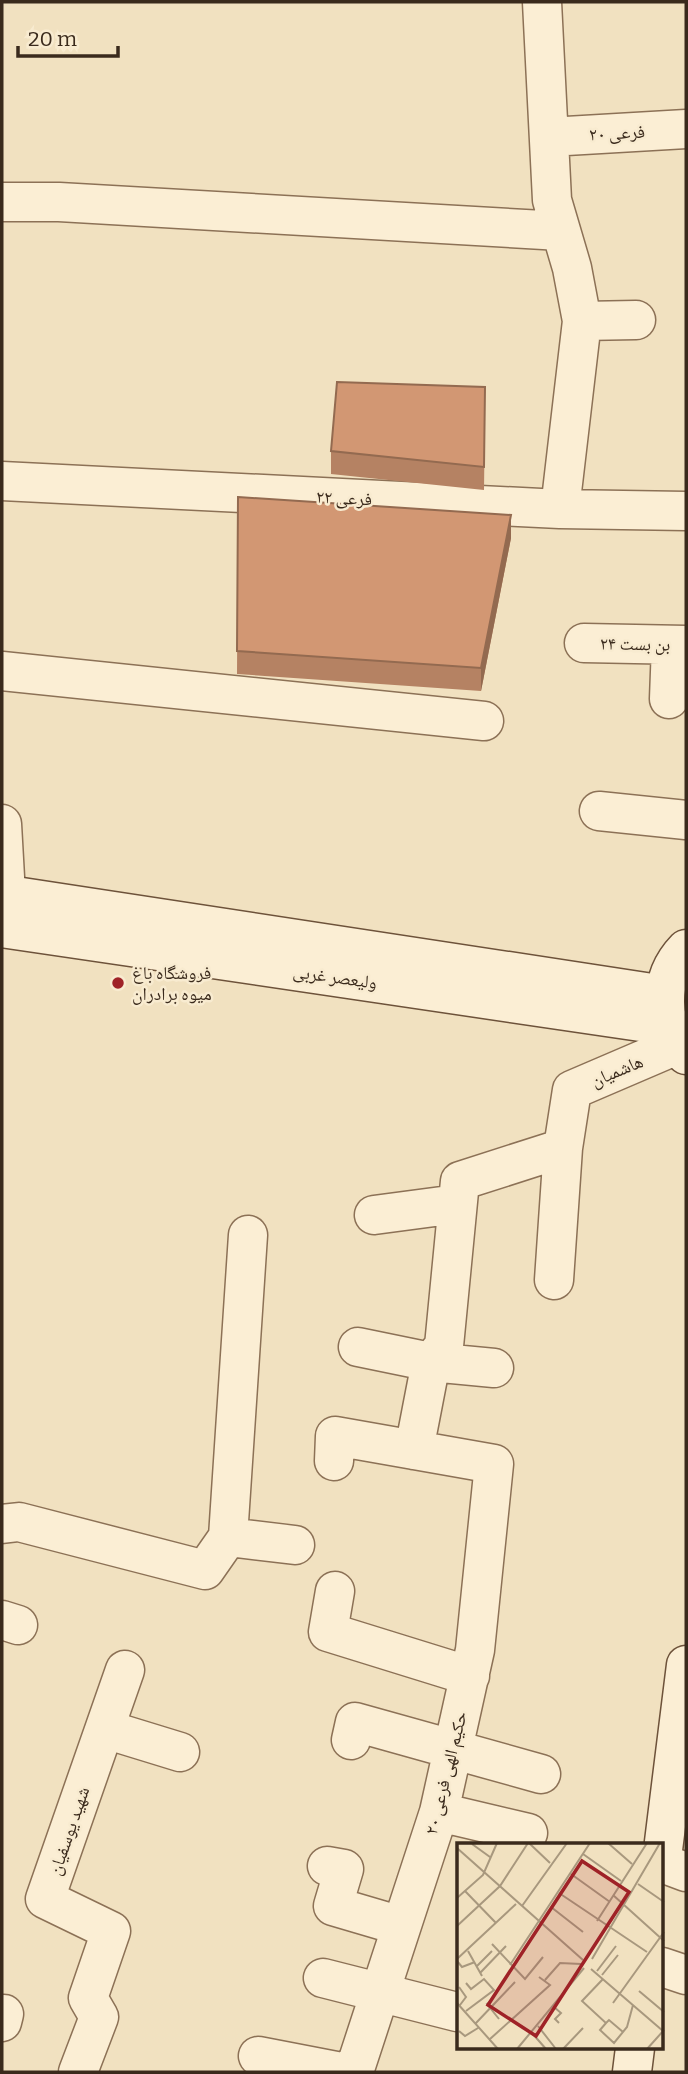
<svg xmlns="http://www.w3.org/2000/svg" width="688" height="2074" font-family="Bitter,'Noto Naskh Arabic',serif">
	<rect width="100%" height="100%" fill="#f1e1c0"/>
	<g fill="none" stroke-linecap="round" stroke-linejoin="round">
		<g stroke="#8c7156" stroke-width="41">
			<path id="minor" d="M542,2l10,198 20,68 10,53 -22,188
				M549,137l137,-8
				M2,202h57l502,29
				M582,321l54,-1
				M2,481l558,28 126,2
				M584,643l102,2
				M2,671l482,50
				M669,699l2,-54
				M599,811l87,9
				M2,824l4,71
				M374,1215l83,-11
				M554,1280l9,-132 9,-58 105,-45
				M358,1347l73,15 63,6
				M414,1450l17,-88 13,-16 16,-165 103,-33
				M334,1461l1,-25 159,28 -19,186 -36,162 -85,260
				M2,1524l17,-2 186,48 23,-33 20,-302
				M228,1537l67,8
				M335,1591l-7,41 142,44
				M2,1620l16,5
				M105,1729l75,23
				M351,1740l4,-18 186,52
				M439,1812l89,21
				M662,1863l24,9
				M327,1866l17,3 -11,37 68,20
				M323,1978l134,34
				M2,2022l2,-8
				M258,2056l83,16
				M78,2072l21,-55 -11,-19 23,-67 -66,-32 80,-229"/>
		</g>
		<g stroke="#8c7156" stroke-width="41">
			<path id="tertiary" d="M662,1967l24,8"/>
		</g>
		<g stroke="#6d523a" stroke-width="41">
			<path id="secondary" d="M2,894l663,101
				M2,928l666,98
				M686,949c-29,30 -27,76 0,106
				M662,1858l24,-193
				M632,2072l3,-24"/>
		</g>
		<use href="#minor" stroke="#fbeed4" stroke-width="38"/>
		<use href="#tertiary" stroke="#fbeed4" stroke-width="38"/>
		<use href="#secondary" stroke="#fbeed4" stroke-width="38"/>
	</g>
	<path fill="#b58263" d="M485,410l-1,80 -153,-16v-23z
		M238,497l273,41 -30,153 -244,-17z"/>
	<path fill="#936a50" d="M511,515v23l-30,153v-23z"/>
	<path fill="#d29773" stroke="#936a50" stroke-width="2" d="M337,382l148,5 -1,80 -153,-16z
		M238,497l273,18 -30,153 -244,-17z"/>
	<circle fill="#9f2227" stroke="#f8ebd0" stroke-width="2.5" cx="118" cy="983" r="7"/>
	<g text-anchor="middle" dominant-baseline="central" stroke-width="5" stroke-linejoin="round" paint-order="stroke">
		<g font-size="18" fill="#3a2a1c" stroke="#f8ebd0">
			<text transform="translate(617 133) rotate(-3)">فرعی ۲۰</text>
			<text transform="translate(344 498) rotate(3)">فرعی ۲۲</text>
			<text transform="translate(635 644) rotate(1)">بن بست ۲۴</text>
			<text transform="translate(335 977) rotate(8)">ولیعصر غربی</text>
			<text transform="translate(617 1071) rotate(-23)">هاشمیان</text>
			<text transform="translate(446 1773) rotate(-76)">حکیم الهی فرعی ۲۰</text>
			<text transform="translate(69 1831) rotate(-71)">شهید یوسفیان</text>
		</g>
		<g font-size="18" fill="#3a2a1c" stroke="#f8ebd0" text-anchor="start">
			<text x="132" y="973">فروشگاه باغ<tspan x="132" dy="21">میوه برادران</tspan></text>
		</g>
	</g>
	<g transform="translate(457 1843)">
		<rect width="206" height="206" fill="#f1e1c0"/>
		<path fill="none" stroke="#a8987e" stroke-width="2" d="M72,0l21,20M151,0l24,21M15,1l18,13M0,5l126,112M126,11l38,27M114,31l39,28M181,41l26,18M8,48l31,32M102,50l88,59M156,52l51,46M0,55l26,-23 14,-32M65,63l45,-63M94,64l32,25M140,78l50,-78M0,83l43,-40 28,-43M35,101l33,35 18,-22M11,108l14,25M0,116l59,-55M135,116l68,-116M0,118l5,6 13,-5M53,122l80,-122M20,123l15,-15M134,126l72,62M140,128l19,-25M23,130l26,-27M145,132l16,-20M146,136l-21,22 24,22 -6,7 14,13 13,-16 6,-22M88,137l15,-17 21,1M9,140l5,6 13,-10 10,11 -28,21M2,144l7,10 -6,8M182,148l25,21M34,158l-4,3 12,15M0,160l41,46M156,160l51,-71M97,164l7,6 -6,6 4,4M19,180l39,-41M149,180l3,-3 14,12M81,183l18,23M2,188l6,5 13,-8M75,190l14,16M33,196l60,-54 -11,-8M60,206l67,-81M106,206l20,-21M190,206l17,-19"/>
		<path fill="#9f2227" fill-opacity="0.15" stroke="#9f2227" stroke-width="3.5" d="M125,18l47,31 -93,144 -48,-31z"/>
		<rect width="206" height="206" fill="none" stroke="#3a2a1c" stroke-width="3.5"/>
	</g>
	<rect width="688" height="2074" fill="none" stroke="#3a2a1c" stroke-width="7"/>
	<path d="M18 46v10h100v-10" fill="none" stroke="#3a2a1c" stroke-width="3.5"/>
	<text x="28" y="46" font-size="21" fill="#3a2a1c" stroke="#f8ebd0" stroke-width="5" paint-order="stroke">20 m</text>
</svg>
